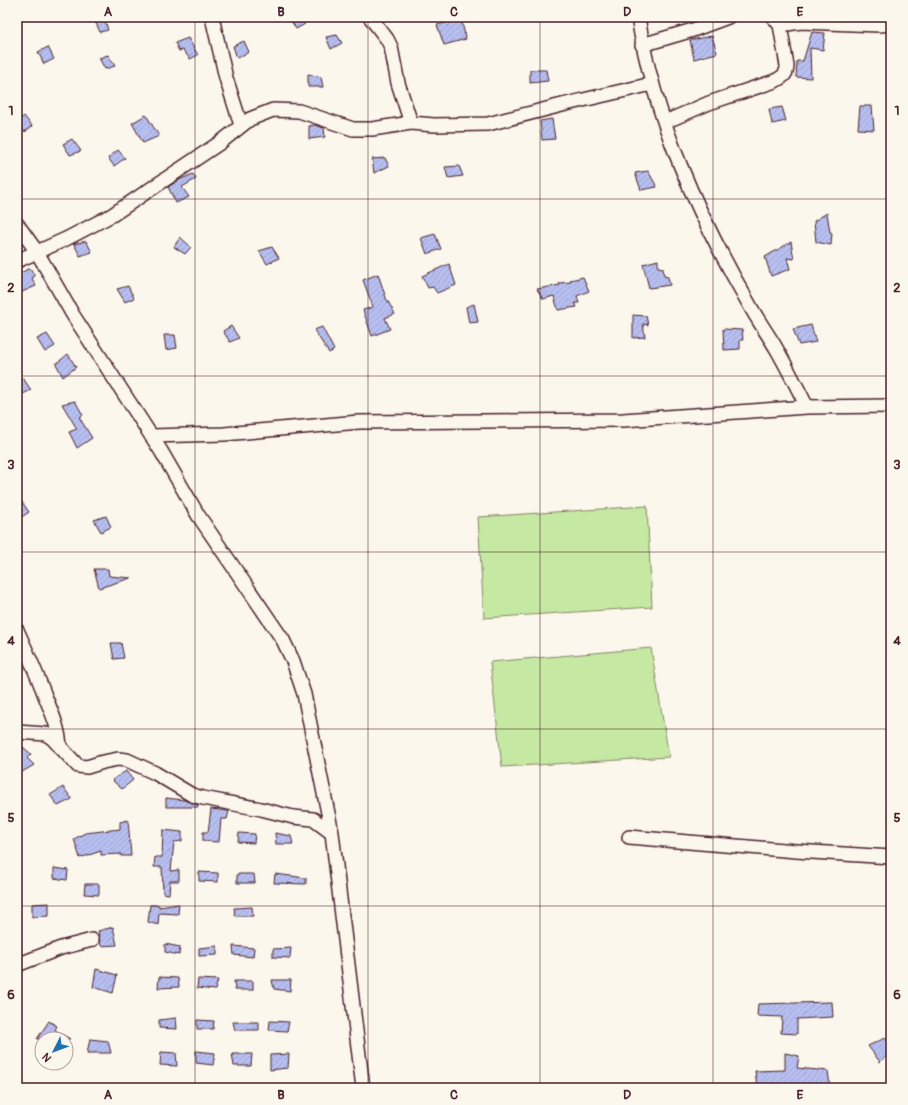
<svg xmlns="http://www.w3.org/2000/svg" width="908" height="1105" font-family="Pangolin,sans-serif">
	<defs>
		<pattern id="building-hatch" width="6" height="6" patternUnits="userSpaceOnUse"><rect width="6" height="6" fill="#b6bff0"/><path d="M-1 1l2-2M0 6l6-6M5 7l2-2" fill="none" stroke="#9ea4ce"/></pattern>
	</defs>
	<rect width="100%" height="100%" fill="#fbf7ec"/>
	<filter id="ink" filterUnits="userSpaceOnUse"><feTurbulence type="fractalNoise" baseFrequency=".025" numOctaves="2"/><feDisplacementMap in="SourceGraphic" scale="8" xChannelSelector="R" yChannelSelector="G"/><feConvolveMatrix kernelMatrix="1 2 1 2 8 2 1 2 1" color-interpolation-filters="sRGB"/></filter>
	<g filter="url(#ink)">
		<path fill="#c5e9a3" stroke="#888467" d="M647,506l5,101 -168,11 -6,-101z
			M651,648l18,109 -167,10 -12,-105z"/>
		<path fill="url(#building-hatch)" stroke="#4a1f2b" d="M93,17h11l4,13 -8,2z
			M289,17h12l4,7 -9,5z
			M461,19l5,20 -22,6 -7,-20z
			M812,32l13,1 -2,17 -13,-2 1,30 -15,-1 1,-16h6z
			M337,35l5,8 -11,6 -5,-12z
			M712,36l5,17 -23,6 -4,-19z
			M188,38l10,17 -8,4 -7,-9 -4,1 -4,-8z
			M244,41l5,11 -12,6 -4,-12z
			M48,47l6,12 -10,5 -6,-12z
			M108,55l7,11 -10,3 -6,-11z
			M530,70h16l2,11 -18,2z
			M308,74l13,3 2,10h-15z
			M860,106h12l2,24 -16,-1z
			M782,107l4,14 -14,3 -3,-15z
			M146,115l13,21 -16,7 -11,-20z
			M24,116l8,10 -7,6 -8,-10z
			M552,119l3,20 -13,1 -2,-19z
			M315,125l9,3 1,9 -16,2v-13z
			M72,139l9,12 -11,4 -7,-11z
			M118,150l7,8 -11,8 -6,-8z
			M385,158l4,8 -15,7 -2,-14z
			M459,166l4,10 -15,2 -3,-11z
			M648,171l9,16 -16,3 -6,-17z
			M193,174l3,5 -14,8 7,10 -13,6 -8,-16 11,-7z
			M827,213l3,19 2,1 -1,12 -15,-3 -2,-21z
			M435,234l6,15 -14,5 -6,-16z
			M180,237l11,10 -6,7 -11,-7z
			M86,241l6,11 -12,4 -6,-12z
			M791,242l3,17 -7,-1 3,11 -19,7 -6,-19z
			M272,247l7,11 -12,6 -8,-13z
			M658,260v7l5,1 1,8 4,1 2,8 -21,3 -6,-24z
			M449,264l7,21 -19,8 -4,-6 -5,1 -6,-12z
			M30,268l5,8 -3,2 4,8 -14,6 -5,-12v-5z
			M378,274l8,24 9,16 -10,4 5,11 -18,7 -9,-26 10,-3 -10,-27z
			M583,277l6,14 -12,5 2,7h-4l2,4 -19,3 -4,-14 -11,3 -6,-10 23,-4 -1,-2 12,-1 -1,-2z
			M128,286l6,12 -9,4 -8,-13z
			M474,304l4,18 -9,1 -3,-16z
			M633,315l13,1 2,9 -5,-1 2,13 -12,1z
			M811,325l5,17 -17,3 -6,-16z
			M231,326l8,12 -9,4 -7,-11z
			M322,327l12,23 -5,3 -15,-23z
			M723,329l19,1 1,10h-3v9l-16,1z
			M47,334l8,12 -10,6 -8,-13z
			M164,335h11l2,13 -11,2z
			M68,354l8,13 -13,10 -7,-13z
			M23,378l8,12 -14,7v-17z
			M75,401l8,14 -4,2 13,21 -15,10 -8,-16 8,-3 -15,-25z
			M17,495l12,17 -12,8z
			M106,516l5,11 -10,5 -7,-12z
			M94,569h14l1,7 22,2 -32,10z
			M111,643h10l3,15 -10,1z
			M23,747l8,7 -4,4 7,7 -17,10v-23z
			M126,771l7,9 -11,9 -10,-9z
			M63,787l9,12 -14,7 -8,-11z
			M166,798l18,2 14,5v2h-32z
			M211,809l18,2 -2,8h-6l-2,23 -16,-1v-9h5z
			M128,820l3,36h-10v-2l-20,1v-4l-21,7 -6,-19 11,-6 35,-4v-7z
			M163,830l19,2v9l-8,1 -3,29 8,-1v11h-9l-1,13 -6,-1 -1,-26h-8l1,-10h7z
			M239,833l16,1 -1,9 -16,-1z
			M275,833l16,3 2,8h-17z
			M54,868l14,2 -1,10 -13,-2z
			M199,872l19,1v9l-19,-1z
			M237,874h17l1,9h-18z
			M275,874l31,4v6l-32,-1z
			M85,884h14v11l-15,-1z
			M49,903v13l-17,1v-13z
			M179,904l-1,10 -19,-1 -1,12 -10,-3 2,-17h9v2z
			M252,907l1,9h-18l-1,-8z
			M113,927l4,18 -16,1 -3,-15z
			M165,944l15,3 -1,8 -14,-3z
			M217,946v9l-18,1v-8z
			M233,946l21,2 -1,9 -19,-2z
			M291,948l-1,10 -17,-1v-8z
			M96,969l21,6 -4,18 -20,-6z
			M159,977l19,1 1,9 -21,1z
			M198,979l20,1 -3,10 -18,-2z
			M272,980h19l-1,11 -16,-2z
			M234,981h19v9h-18z
			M832,1002l1,15 -36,2v15l-16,-1 1,-16 -25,-1 1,-12z
			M176,1018l1,11 -18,-1v-8z
			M197,1020l17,1 -1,8h-16z
			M49,1021l8,5 -2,4 15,9h-33z
			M270,1021l19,1 -2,9 -18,-1z
			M233,1022h26v8h-24z
			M885,1038l6,7v7l-11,10 -12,-16z
			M90,1039l18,2 3,12h-24z
			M196,1051l19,2 -2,12 -17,-2z
			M161,1052l15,1 1,13 -17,-1z
			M785,1053l14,3 -2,12 31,3 2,15h-73l-2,-15 30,-1z
			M232,1054h20l-1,12h-17z
			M289,1054l-1,14 -18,2v-15z"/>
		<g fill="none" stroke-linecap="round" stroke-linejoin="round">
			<g stroke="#4a1f2b" stroke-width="16">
				<path id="minor" d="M212,17l14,61 15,47
					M370,17l17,22 4,8 7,36 13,40
					M638,17c16,102 60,198 111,287 8,15 18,29 27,44 11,19 21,39 31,59
					M780,25l21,-3 78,3 12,-1
					M642,45l51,-15 35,-13
					M665,122l44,-19 66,-22c7,-4 12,-6 12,-15l-7,-41 -7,-8
					M17,224l20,28 36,63 88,136 37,64 85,125 10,21 11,33 28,139 31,255
					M17,261l49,-22 46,-24 109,-73 29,-23 23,-9 26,1 54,18h19l39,-6 23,2 54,-1 78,-20 86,-20
					M151,436l73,-2 135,-12 264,-2 184,-13 84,-1
					M17,630c10,22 20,44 28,66 7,17 14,32 15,51
					M17,732l29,2 6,4 26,28 9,1 16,-5 15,-3 9,1 28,13 37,22 11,3 58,11 32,8 20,2 19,14
					M629,837l167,14 95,6
					M17,965l44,-17 31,-8"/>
			</g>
			<use href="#minor" stroke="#fbf7ec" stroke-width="13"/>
		</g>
	</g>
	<path fill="none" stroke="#4a1f2b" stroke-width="1" stroke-opacity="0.55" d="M195,17v1071M368,17v1071M540,17v1071M713,17v1071M17,199h874M17,376h874M17,552h874M17,729h874M17,906h874"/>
	<rect width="908" height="1105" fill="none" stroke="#fbf7ec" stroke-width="44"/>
	<g transform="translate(54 1051) rotate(228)"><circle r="19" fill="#fbf7ec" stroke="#b4a19f"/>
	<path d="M0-3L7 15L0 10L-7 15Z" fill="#1f6fb2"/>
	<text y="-6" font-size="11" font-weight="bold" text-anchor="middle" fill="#4a1f2b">N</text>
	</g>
	<rect x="22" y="22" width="864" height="1061" fill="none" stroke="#4a1f2b" stroke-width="1.5"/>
	<g font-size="13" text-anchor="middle" font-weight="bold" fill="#4a1f2b">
		<text x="108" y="16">A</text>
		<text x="281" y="16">B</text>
		<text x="454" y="16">C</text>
		<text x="627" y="16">D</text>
		<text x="800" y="16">E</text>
		<text x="11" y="115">1</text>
		<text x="897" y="115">1</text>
		<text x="11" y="292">2</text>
		<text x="897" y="292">2</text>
		<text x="11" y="469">3</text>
		<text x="897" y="469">3</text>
		<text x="11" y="645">4</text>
		<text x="897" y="645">4</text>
		<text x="11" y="822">5</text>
		<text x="897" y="822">5</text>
		<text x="11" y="999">6</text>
		<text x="897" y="999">6</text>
		<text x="108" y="1099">A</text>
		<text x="281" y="1099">B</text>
		<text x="454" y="1099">C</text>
		<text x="627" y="1099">D</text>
		<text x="800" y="1099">E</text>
	</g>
</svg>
